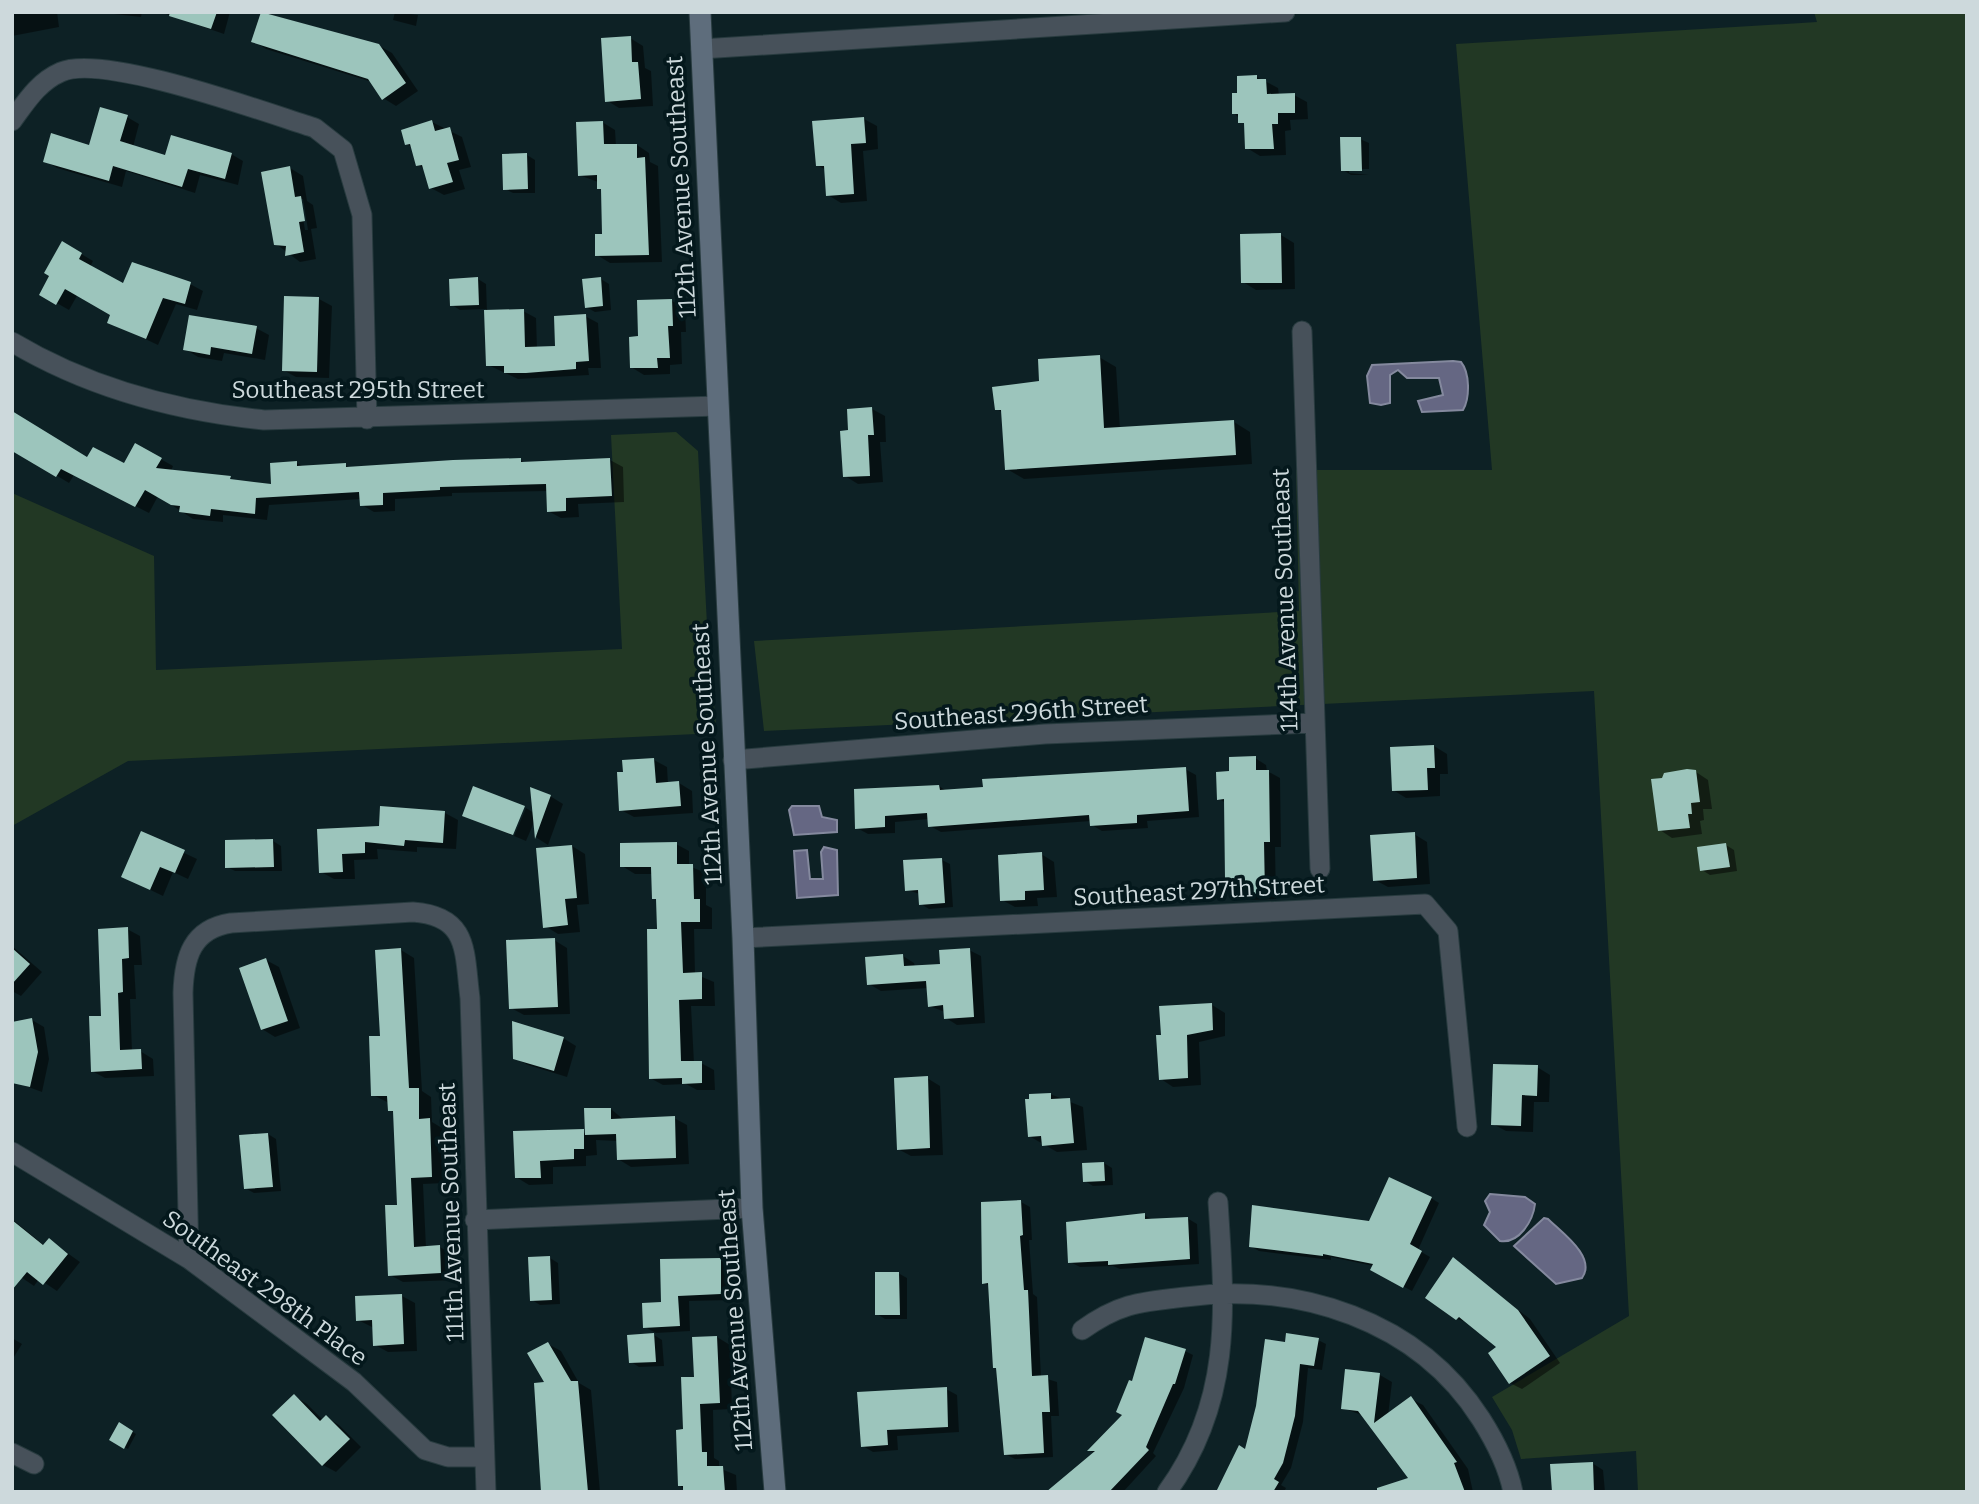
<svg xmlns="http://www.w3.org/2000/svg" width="1979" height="1504" font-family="Bitter,serif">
	<rect width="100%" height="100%" fill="#0d2125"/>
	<path fill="#223824" d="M1814,12h153v1480h-329l-2,-41 -115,8 -9,-29 -20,-33 137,-81 -35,-625 -830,40 -10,-90 545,-30 -3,-141h196l-36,-426 361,-22z
		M676,432l22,19 10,193 9,89 -589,28 -116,65v-333l142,63 2,114 466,-21 -11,-214z"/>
	<path fill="#656783" stroke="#84899e" stroke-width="2" d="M1453,361l8,1c9,11 9,36 2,48l-41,2 -4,-11 25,-6 -4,-17h-32l-9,-8 -8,5v28l-9,2 -11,-2 -3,-27 5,-11z
		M792,806h27l3,11 15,3v12l-43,3 -5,-25z
		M824,847l13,3 1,45 -41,3 -3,-47 13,-1 3,29h13l-2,-27z
		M1490,1194l35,3 10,7c-2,17 -16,40 -35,37l-16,-16 6,-13 -5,-11z
		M1544,1218l4,1c13,13 49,38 34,59l-26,6 -42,-38z"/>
	<path fill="#0007" fill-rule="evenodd" d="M12,12h45l2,15 -47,9z
		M96,12h46l-1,5z
		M160,12h70l-6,22z
		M262,12l116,33 14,8 26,38 -22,15 -13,-8 -11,-16 -106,-33 -13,-8z
		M395,12l23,3 -2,11 -23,-6z
		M630,38l13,8 2,22 6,3 2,35 -34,2 -13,-8z
		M1257,77l21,11 1,7h15l13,7 1,17 -18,1 1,10 -6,1 1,24 -26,1 -13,-8 -1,-23 -12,-12 5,-19z
		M127,117l12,7 -6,23 34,10 64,-3 12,7 -5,24 -38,-10 -5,18 -69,-22 -4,16 -65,-19 -12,-7 45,-14z
		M864,119l13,7 1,23 -15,2 4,50 -26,2 -13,-8 -2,-25 -9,-5z
		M432,122l30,15 9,30 -12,3 6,19 -21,6 -13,-7 -5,-18 -8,-5 -5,-17 -6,-4z
		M602,122l13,8 1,16 21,-1 12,8 1,9 8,4 4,96 -52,1 -13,-8 7,-20 -1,-44 -4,-3 -1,-6 -19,-7z
		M1360,139l9,4v26h-20v4l20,2h-18l-8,-5z
		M527,155l8,5v33h-22l-8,-4z
		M290,168l13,8 4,25 6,4 4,23 -6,1 5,30 -16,3 -24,-18zM300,199h3l5,31h-3z
		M1281,235l13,8 1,46 -39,1 -13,-8z
		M63,243l30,18 -3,6 34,19 66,-2 13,7 -6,19 -21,-6 -18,41 -49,-23 3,-8 -34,-20 -9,16 -28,-16z
		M478,279l8,5 1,28 36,-1 13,7 1,31 20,-2 28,-31 13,7 3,45h-13l1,7 -71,4 -30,-14 -2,-56 -26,1 -8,-5z
		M601,279l8,5 2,26 -16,2 -9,-5z
		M319,299l13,7 -3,72 -33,-1 -13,-7z
		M672,301l13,7 1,24h-5l1,32 -12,1v9l-26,1 -13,-8 9,-29z
		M256,328l13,7 -4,25 -41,-7 -2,8 -24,-4 -13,-8z
		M1099,357l17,10 4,62 114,-7 16,10 2,32 -228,15 -17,-10 -4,-56 -6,-4 44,-27z
		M872,409l13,7 1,26h-6l3,40 -25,2 -13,-8 5,-44z
		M136,445l37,21 -2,5 102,15 24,-23 7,4 41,-2 6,3 169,-8 6,3 84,-3 13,7 1,35 -46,2 1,13 -18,1 -13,-7v-20l-96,2v3l-57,3v12l-21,1 -12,-7 -1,-6 -92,6 -2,15 -44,-5v7l-30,-3 -35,-23 -9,17 -75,-38 -5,8 -57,-34 113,17z
		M1434,746l13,8 1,20h-8v22l-34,2 -13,-8z
		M1255,758l11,7 1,6 13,7 1,69h-6l1,52 -24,1 -12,-7v-8l-14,-7v-75l-7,-4 12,-26z
		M654,760l13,7 1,17 11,-1 13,8 1,22 -59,4 -13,-7 3,-37z
		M1185,769l11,6 3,42 -52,4 1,7 -46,3 -10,-6 -1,-4 -150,11 -11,-6 -1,-7 -34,3v11l-27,1 -11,-6 82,-42 9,6z
		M1696,772l12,8 4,29h-9l1,11 -4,1 2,13 -30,4 -12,-8z
		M550,796l13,8 -15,41 -11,-7 -2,-18 -9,21 -12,-5 12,-28 8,5z
		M523,807l-12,28 -47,-20z
		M445,813l13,7 -2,29 -39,-2v5l-40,-3 1,10 -24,1 1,19h-21l-13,-7 -2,-42 61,-2z
		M142,833l55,26 -9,20 -15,-7 -10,24 -27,-13z
		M1414,834l13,8 3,42 -42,3 -13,-7z
		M273,841l8,5 1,25h-47l-8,-4z
		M676,844l13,7v15l17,7v32l6,3v21h-18l1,45 19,8 1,24h-24l3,57h7l13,7 1,20h-18l-11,-6 -23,1 -13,-7 8,-177 -4,-3 -1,-24h-18l-13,-8z
		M1726,845l8,5 3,21 -27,4 -8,-5z
		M572,846l13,8 4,50 -12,1 3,27 -22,2 -13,-8z
		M1041,854l13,8 3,35 -20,1 1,8 -23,1 -13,-7z
		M942,860l8,4 3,43 -24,2 -8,-5 -1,-10 -13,-4z
		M127,929l13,7 2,29h-8l2,34h-6l2,52h8l13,8 1,17 -49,2 -13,-7 11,-54z
		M554,940l13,8 3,66 -46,1 -13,-7z
		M12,946l30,26 -21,24 -9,-5z
		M401,950l13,8 8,133 9,6 1,25 10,6 3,55 -22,1 3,64 14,-1 13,8 1,25 -51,2 -13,-7 9,-68 -4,-94 -5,-3 -1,-7 -16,-8z
		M969,950l12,6 4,67 -28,2 -11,-7 -1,-6 -16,-6 -1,-18 -47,3 -12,-7 34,-28 11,7 1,4 27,-2z
		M266,960l13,7 21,61 -25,9 -13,-8z
		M1212,1005l13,8v23l-26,6 2,43 -28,2 -12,-8 1,-42z
		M32,1020l12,7 5,32 -7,33 -30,-11z
		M563,1038l13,8 -9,31 -39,-12 -13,-7z
		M1537,1067l13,8 -1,27h-15l-1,30 -27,-1 -13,-7z
		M927,1078l13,8 3,69 -32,1 -13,-7z
		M1050,1094l33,13 4,43 -30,2 -28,-16z
		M611,1109l13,11 50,-2 13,7 2,39 -58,3 -13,-8v-18l-22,-1 1,15 -11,1v10l-33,1v17l-24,1 -13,-8 -1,-45 72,1z
		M268,1134l8,5 5,52 -27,2 -9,-5z
		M1104,1163l8,5 1,17 -20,1 -8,-5z
		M1431,1198l8,5 -21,47 12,7 -18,34 -40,-21 2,-4 -43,-9v3l-72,-9 -9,-5 120,-23z
		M1021,1202l9,5 2,33h-3l4,54 4,3 4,80 16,5 2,34h-8l2,41 -38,2 -10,-5 -1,-39 -4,-2 -10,-127 -6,-3z
		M1144,1215l9,5 34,-2 10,6 2,40 -79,5 -7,-3 -33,1 -10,-5z
		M12,1219l33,27 4,-6 31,22 -23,29 -18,-12 -5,7 -22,-15z
		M550,1258l8,5 2,41 -20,1 -8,-5z
		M720,1260l11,6 1,34 -43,1 1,30 -34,2 -11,-6 17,-23z
		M1454,1260l76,59 30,44 -38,26 -12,-6 -11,-36 -29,-24 -13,-4z
		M898,1273l9,5v41h-22l-8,-5z
		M402,1296l13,7 2,48 -29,1 -13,-7 -1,-17 -16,-8z
		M654,1335l8,5 2,26 -25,1 -8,-5z
		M717,1337l13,8 2,64 -19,1 1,48 5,3v7l17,7 1,17h-52l-5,-7 5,-54 11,-52z
		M12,1338l10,6 -10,16z
		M1318,1340l8,4 -4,26 -14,-2 -5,54 -12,46 -10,17 5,3 -2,4h-66l21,-45 7,5 40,-107z
		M548,1344l13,7 18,32 12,7 9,102h-57z
		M1185,1351l8,4 -9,33 -31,65 3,3 -33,36h-43l14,-39 -4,-2z
		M1380,1375l12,7 -4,34 23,-17 12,6 45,64 5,23h-104l42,-13 -47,-63 -21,-8z
		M946,1389l11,6 2,37 -62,4 1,14 -25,2 -10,-6z
		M294,1396l13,8 17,17 3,-3 12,7 22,22 -25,25 -13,-7z
		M120,1425l16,9 -8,15 -16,-9z
		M1592,1463l11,7 2,22h-50z"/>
	<path fill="#9cc5bc" d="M170,12h47l-6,17 -42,-13z
		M261,12l118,32 27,39 -24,17 -14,-21 -117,-37z
		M631,36l1,26h6l3,37 -36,3 -4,-64z
		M1257,75v4h9l1,15 28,-1v20h-17v11h-6l2,25h-29l-1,-26h-6v-9h-6v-21h5v-17z
		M100,107l28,8 -8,26 45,14 6,-20 61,18 -7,26 -37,-10 -6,18 -69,-21 -4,15 -66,-19 8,-29 38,12z
		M864,117l2,26 -15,1 3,50 -28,2 -2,-30h-8l-4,-45z
		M432,120l3,11 15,-4 9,33 -12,3 6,19 -24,7 -7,-24 -6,1 -6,-22 -5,1 -4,-15z
		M603,121l1,23h33v14l8,-1 4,98 -54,1v-22h7l-1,-45h-4v-14l-19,1 -2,-54z
		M1340,137h21l1,34h-21z
		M527,153l1,36 -25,1 -1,-36z
		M290,166l5,31 6,-1 4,25 -6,1 5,30 -19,4 1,-10 -12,-1 -13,-73z
		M1281,233l1,50h-41l-1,-49z
		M62,241l20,12 -3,6 44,24 9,-21 59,20 -6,22 -22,-6 -17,41 -39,-16 3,-8 -45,-26 -9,16 -17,-10 10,-19 -5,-3z
		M478,277l1,28 -29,1 -1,-27z
		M601,277l2,29 -18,2 -3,-29z
		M284,296l35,1 -2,75 -35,-1z
		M672,299l1,27h-5l2,32h-13l1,10h-28l-1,-31 9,-1 -1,-36z
		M524,309l1,38 30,-1 -1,-30 32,-2 3,47 -13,1v7l-50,4h-22v-7h-18l-2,-56z
		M189,315l68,11 -5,28 -41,-7 -1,8 -27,-5z
		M1100,355l4,73 130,-8 2,35 -231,15 -4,-60h-6l-3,-23 47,-6 -1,-22z
		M872,407l2,28h-6l2,41 -27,1 -3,-46 8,-1 -1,-21z
		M12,411l75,46 6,-10 31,16 11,-20 27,15 -6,10 75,8 -1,3 41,5 -1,-21 27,-2v5l49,-3v4l107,-7 68,-2v4l89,-4 2,38 -46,2v13l-19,1 -1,-28 -106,3v3l-57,3v12l-23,1 -1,-14 -103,6 -1,16 -44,-5 -1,7 -31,-4 1,-6 -9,-1 -26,-15 -10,17 -74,-38 -5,8 -44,-26z
		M1434,745l1,23h-8l1,22 -36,1 -2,-44z
		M1256,756v14h13l1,72h-6l1,52h-27v-15h-13l-1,-80 -7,1 -1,-28 13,-1v-14z
		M654,758l2,25 23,-2 2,25 -62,5 -2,-39h6l-1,-12z
		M1186,767l3,44 -52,4v8l-47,3 -1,-11 -161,12 -1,-14 -42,3v11l-30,2 -1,-40 85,-4 1,5 43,-3 -1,-8z
		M1687,769l9,1 4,32 -9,1 1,11h-4l2,14 -32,3 -7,-52 11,-1 2,-5z
		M473,786l52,20 -12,29 -51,-19z
		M530,787l21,8 -16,44z
		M380,806l65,5 -2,32 -38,-3 -1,6 -39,-4v11l-23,1 1,18 -24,1 -2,-44 62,-3z
		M141,831l44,19 -10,23 -15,-6 -10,23 -29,-13z
		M1415,832l2,46 -44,3 -3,-46z
		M273,839l1,28 -49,1v-28z
		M677,842v22h16l1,35h6v23h-19l2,51 19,-1v27l-23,1 2,61h21v22l-20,1v-6l-33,1 -2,-150h10l-1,-30h-4l-1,-32h-31v-24z
		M1726,843l4,24 -30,4 -3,-24z
		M572,845l5,53 -12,1 3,26 -25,3 -7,-80z
		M1042,852l2,38 -19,1v9l-25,1 -2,-46z
		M942,858l3,45 -26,2 -1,-15 -13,1 -2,-31z
		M128,927l1,31 -7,1 1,33 -5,1 2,57 21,-1 1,20 -51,3 -2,-56h12l-3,-87z
		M555,938l3,69 -49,2 -3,-69z
		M12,948l18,16 -18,20z
		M401,948l8,140h10v31l11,-1 2,59 -21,1 3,69 26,-2 1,28 -53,3 -3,-71h12l-4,-94h-5l-1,-15h-16l-2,-60h11l-5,-86z
		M970,948l4,69 -30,2 -1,-14 -15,2 -2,-26 -59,4 -2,-28 38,-3 1,12 36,-2 -1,-14z
		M266,958l22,63 -27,9 -22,-62z
		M1212,1003l1,27 -26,5 1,43 -29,2 -3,-45h5l-2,-29z
		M32,1018l6,34 -8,35 -18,-4v-61z
		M512,1021l52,16 -10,34 -41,-12z
		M1493,1064l45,1 -1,31 -15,-1 -1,31 -30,-1z
		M928,1076l2,72 -33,2 -3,-72z
		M1051,1093v6l19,-1 4,45 -32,3 -1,-10 -13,1 -3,-38h4v-5z
		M584,1108h27v11l64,-3 1,42 -59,2 -1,-26 -31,1z
		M584,1129v20h-10v10l-34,2 1,17h-26l-2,-47z
		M268,1133l5,54 -29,2 -5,-54z
		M1104,1162l1,19 -22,1 -1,-19z
		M1389,1177l43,20 -22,47 12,7 -19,37 -33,-18 3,-6 -50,-10v2l-74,-9 3,-42 117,16z
		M1021,1200l2,35 -3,1 4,54h4l4,86 16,-1 2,37h-8l2,41 -40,2 -8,-87h-3l-5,-85 -6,1 -1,-82z
		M1145,1213v6l43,-2 2,42 -82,6v-4l-40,2 -2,-41z
		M12,1220l31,25 6,-7 19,16 -25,31 -16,-13 -15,18z
		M550,1256l2,44 -22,1 -2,-44z
		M1453,1257l65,53 32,46 -41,28 -21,-31 8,-6 -37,-30 -3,3 -31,-22z
		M721,1258v36l-43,2 2,30 -37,2 -1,-25 19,-1 -1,-43z
		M875,1272h24l1,43h-25z
		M402,1294l2,50 -31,2 -1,-26 -16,1 -1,-25z
		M654,1333l2,29 -27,1 -2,-28z
		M1286,1333l33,5 -5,28 -14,-2 -5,52 -12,47 -9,16 5,3 -6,10h-57l23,-47 6,4 11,-43 9,-67 20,3z
		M717,1336l3,67 -20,1 2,48h5v14h16l2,26h-42v-6h-5l-2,-56 7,-1 -2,-52h13l-2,-40z
		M1145,1337l41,12 -11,35h-2l-27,63 3,3 -40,42h-63l49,-41h-8l35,-36 -6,-3 13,-32 3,1z
		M548,1342l23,39h7l10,111h-47l-7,-109 10,-1 -17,-29z
		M1345,1369l35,4 -6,50 37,-27 46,66 -3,1 11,29h-88v-4l31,-10 -50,-67 -17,-2z
		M947,1387l1,40 -61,3 1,15 -27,2 -4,-55z
		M294,1394l26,27 6,-6 24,24 -28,27 -50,-51z
		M119,1422l14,9 -9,18 -15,-9z
		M1593,1462l1,30h-42l-2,-28z"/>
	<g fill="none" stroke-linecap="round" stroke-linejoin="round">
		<g stroke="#283b3f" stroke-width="21">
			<path id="street" d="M701,49l584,-37
				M12,121c14,-19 26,-39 49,-49 42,-19 203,40 254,56l28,22 19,65 5,204
				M1302,331l18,538
				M12,342c77,46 164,69 252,78l454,-14
				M733,760l312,-26 268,-11
				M743,938l682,-34 23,27 19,196
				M12,1152l177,107 165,123 71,68 23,7h36
				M475,1220l277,-12
				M189,1259l-6,-266c1,-36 9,-64 48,-70l182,-11c57,4 51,41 57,86l16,494
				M1082,1330c38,-27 58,-28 103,-33 114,-15 233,23 296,122 14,22 27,48 32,73
				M12,1453l22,11
				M1167,1492c66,-91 58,-184 51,-290"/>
		</g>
		<g stroke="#283b3f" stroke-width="23">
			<path id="secondary" d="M700,12l43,926 9,270 23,284"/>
		</g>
		<use href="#street" stroke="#47515a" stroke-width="19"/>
		<use href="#secondary" stroke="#5e6d7c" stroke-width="21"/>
	</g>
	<g text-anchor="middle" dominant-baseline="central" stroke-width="7" stroke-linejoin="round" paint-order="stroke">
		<g font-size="24" fill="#cdd9dc" stroke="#04181c">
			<text transform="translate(681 187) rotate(-93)">112th Avenue Southeast</text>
			<text x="358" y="390">Southeast 295th Street</text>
			<text transform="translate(1285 600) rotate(-92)">114th Avenue Southeast</text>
			<text transform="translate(1021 713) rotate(-4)">Southeast 296th Street</text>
			<text transform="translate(707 754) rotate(-93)">112th Avenue Southeast</text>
			<text transform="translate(1199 891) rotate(-3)">Southeast 297th Street</text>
			<text transform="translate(451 1212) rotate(-92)">111th Avenue Southeast</text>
			<text transform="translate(265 1288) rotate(36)">Southeast 298th Place</text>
			<text transform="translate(735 1320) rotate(-94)">112th Avenue Southeast</text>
		</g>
	</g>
	<rect width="1979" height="1504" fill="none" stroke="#cdd9dc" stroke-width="28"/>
</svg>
